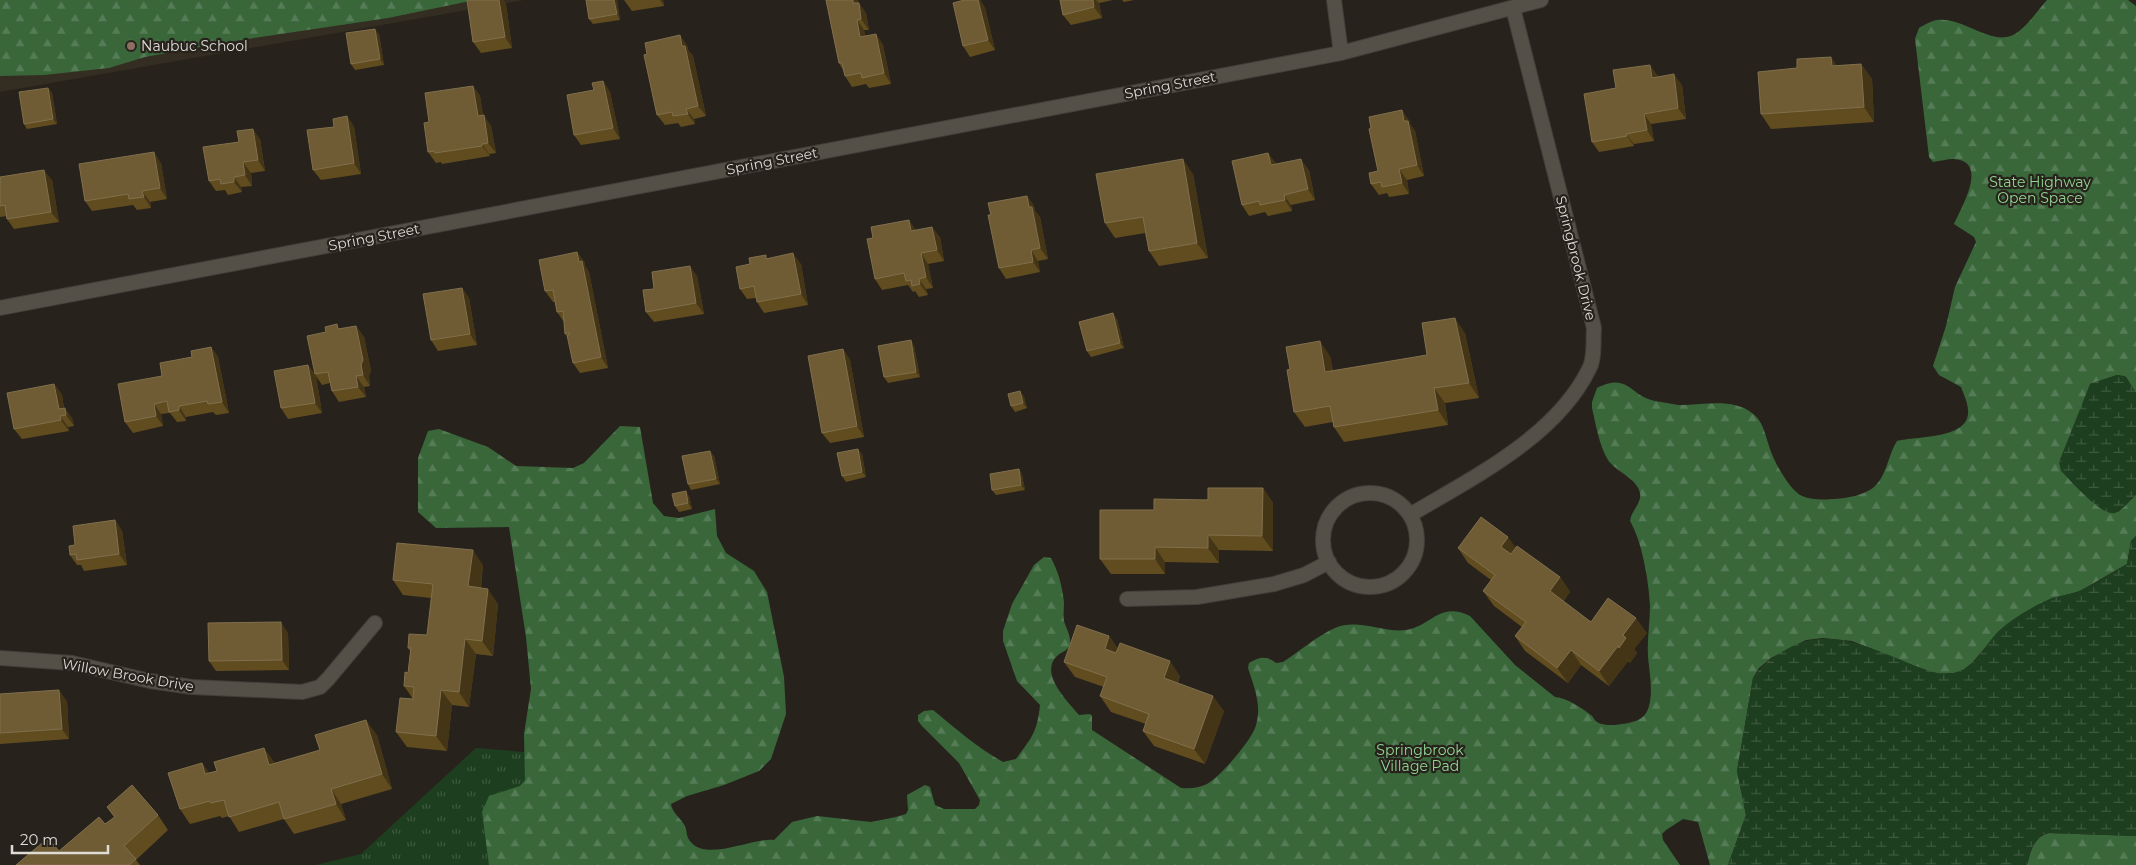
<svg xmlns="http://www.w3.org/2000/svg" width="2136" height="865" font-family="Montserrat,sans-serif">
	<defs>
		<pattern id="grass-tufts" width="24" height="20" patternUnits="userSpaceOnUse" patternTransform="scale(1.25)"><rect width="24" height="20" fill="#1e3f1f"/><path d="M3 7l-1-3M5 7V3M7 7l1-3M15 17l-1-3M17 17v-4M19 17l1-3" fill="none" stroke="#3e5a3f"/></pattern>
		<pattern id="forest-firs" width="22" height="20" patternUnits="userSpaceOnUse" patternTransform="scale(1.25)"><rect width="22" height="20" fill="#39673a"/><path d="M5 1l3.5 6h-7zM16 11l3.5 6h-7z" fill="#557c56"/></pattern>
		<pattern id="wetland-marsh" width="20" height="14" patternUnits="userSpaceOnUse" patternTransform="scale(1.25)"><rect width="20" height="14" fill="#1e3f1f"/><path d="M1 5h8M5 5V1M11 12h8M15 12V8" fill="none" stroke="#3e5a3f"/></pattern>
	</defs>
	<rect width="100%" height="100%" fill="#27231c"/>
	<path fill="#342d21" d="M0,0h524l-524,92z"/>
	<path fill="url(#grass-tufts)" d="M476,748l84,7 20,110h-264l45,-11z"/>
	<path fill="url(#forest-firs)" d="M0,0h475l-87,18 -160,24 -83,15 -36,11 -65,7 -44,1z
		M2047,0h81l8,6v387l-10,-16 -9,-2 -27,9 28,128 18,-17v41l-5,5 -4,23 -47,27 -29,8 -51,31 -28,33 -9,7 -9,3 -19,1 -83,-33 -29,-3 -17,2 -35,18 -12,10 -6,10 -16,93 9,44 -18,50h-18l-12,-43 -15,-3 -17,11 -4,4 1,6 17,25h-1191l-7,-53 7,-16 31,-10 5,-6 -1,-46 7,-45 -5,-52 -17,-110 -73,1 -18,-16v-54l10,-27 11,-2 49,18 28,19 57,2 11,-5 36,-37 20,1 13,76 11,13 15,2 36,-9 2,27 9,17 28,18 13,21 17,85 2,37 -15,45 -12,12 -35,14 -37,11 -16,8c1,9 10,14 14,22 2,4 1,8 3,12 14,27 64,-1 86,2l18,-18 25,-6 54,6 25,-5 10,-3 2,-4 -1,-15 18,-10 5,2 5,18 9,4h31l4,-4 1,-5 -21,-37 -37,-37 -4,-5v-6l6,-4 9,-1c23,19 45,38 70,52l13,-3c16,-22 21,-26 24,-54l-23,-24 -14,-40v-10l9,-27 22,-39 10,-8 7,1c8,15 11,28 13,44 0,6 -1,13 0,19 2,7 7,15 6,22 -1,8 -8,8 -13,13 -18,17 10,45 22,59l11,-1 2,2v14l89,58c10,1 17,0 26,-4 13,-7 46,-45 49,-59 6,-20 -2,-38 -8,-57l1,-5c10,-6 17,-8 27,0l7,-1c17,-11 34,-26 52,-34 23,-10 48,5 71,2 26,-4 33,-29 64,-14l45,49 40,32c12,1 27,11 37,19 2,2 3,5 5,6 9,6 32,2 41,-2 20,-8 11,-48 10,-64 -1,-17 2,-33 2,-50 -1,-24 -8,-65 -20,-85 1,-10 12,-18 10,-28 -3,-15 -24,-21 -32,-33 -9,-15 -12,-35 -16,-52v-6l5,-14c32,-16 32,8 58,13 8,1 16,3 23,4 24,1 53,-8 74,8 11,8 13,21 17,33 4,14 20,44 33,50 10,4 20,4 30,3 13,0 34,-4 43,-13 12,-11 13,-31 22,-45 20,-5 69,-2 71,-27 1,-9 -4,-19 -7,-27l-22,-12 -6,-9 13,-40 9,-39 21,-45 -2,-5 -20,-13c7,-16 36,-64 -1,-65 -6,0 -13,2 -20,3l-4,-5 -14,-118 4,-11c5,-3 12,-7 18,-8 29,-3 57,30 81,12 11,-8 20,-22 29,-32z
		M2049,833l87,3v29h-109c4,-14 6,-28 22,-32z"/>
	<path fill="url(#wetland-marsh)" d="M2117,375l8,1 11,17v102c-6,5 -13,15 -21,18 -13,4 -44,-32 -54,-42l-2,-9 31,-78z
		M2136,536v300l-87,-3 -8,2 -10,14 -4,16h-299l18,-50 -9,-44 16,-93c9,-14 20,-21 34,-29 43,-24 85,0 126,16 14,5 26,11 41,8 21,-3 31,-30 46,-43 11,-11 37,-26 52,-32 9,-3 20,-3 29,-8 16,-7 31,-17 46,-26l4,-23z"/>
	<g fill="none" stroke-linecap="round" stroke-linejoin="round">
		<g stroke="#423e39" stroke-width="16">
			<path id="minor" d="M1334,0l7,53
				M0,308l1341,-255 200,-53
				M1323 540a47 47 0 1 1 94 0a47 47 0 1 1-94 0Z
				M1410,515c62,-37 146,-78 179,-146 6,-10 4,-29 5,-41l-81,-320
				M1127,599l70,-2 77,-13 30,-9 25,-13
				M0,658l72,5 78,18 42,6 110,5 18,-5 8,-8 47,-56"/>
		</g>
		<use href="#minor" stroke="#545048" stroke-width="14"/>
	</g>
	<path fill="#614c20" d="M499,0h4l3,4 6,44 -31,5 -8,-11z
		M617,0l3,20 -27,4 -4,-5z
		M624,0h39l1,6 -32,5z
		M826,0h32v3l8,10 3,17h-5l1,6 11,-2 7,11 8,39 -22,4 -3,-4 -14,3 -7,-11 -2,-6 -4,-7z
		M964,0h16l5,8 10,42 -25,7 -7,-11z
		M1060,0h53l-14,3 3,15 -31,7 -8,-10z
		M1122,0h12l-10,2z
		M379,34l5,31 -29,5 -4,-6z
		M687,45l1,5 5,6 13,60 -12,3 1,5 -14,3 -3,-4 -13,2 -8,-10z
		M1861,64l11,15 2,43 -103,7 -10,-15 76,-48z
		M1658,76v1l24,8 4,34 -35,5 3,17 -20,3v2l-35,6 -7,-10 24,-54z
		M603,81l7,11 10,47 -39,6 -7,-10 20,-45z
		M473,86l7,10 3,20 8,10 5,27 -7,1 1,2 -48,8 -1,-2 -5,1 -8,-11 1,-30z
		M48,88l4,5 5,31 -30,5 -3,-5z
		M347,116l7,11 7,47 -40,6 -8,-10 21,-43z
		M1409,120l1,4 5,7 9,45 -17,4 2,14 -20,3 -2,-4 -8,2 -8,-11z
		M260,139l5,32 -14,2 1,13 -11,1 1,5 -14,3 -3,-5 -9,1 -7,-10z
		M1268,153l8,11 33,6 6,30 -24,5 1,6 -24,5 -3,-4 -16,4 -7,-11z
		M161,163l6,36 -17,3 1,6 -14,2 -4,-5 -41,6 -7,-10z
		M1193,174l15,84 -49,8 -10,-15 -4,-18 -30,5 -10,-15z
		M52,180l7,42 -45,7 -7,-10v-3l-7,1v-35z
		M1027,196l7,10 1,5 5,6 8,42 -10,2 2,11 -34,7 -7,-11 -8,-53z
		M916,230l24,7 4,24 -16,3 5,24 -7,1 2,6 -9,2 -4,-6 -2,1 -5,-7 -26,5 -7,-11z
		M577,252l8,11v3l4,6 19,96 -28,5 -7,-10 -5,-26 -3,-3 -1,-12 -7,-10 -2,-10h-2l-8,-11z
		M768,258l33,6 7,41 -44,8 -7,-11 -1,-4 -9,1 -7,-10 10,-25z
		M697,276l7,38 -50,8 -8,-10 8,-23z
		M462,288l7,10 8,47 -39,6 -7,-11z
		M1117,319l7,29 -33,9 -4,-6z
		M356,326l8,11 7,34 -2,5 1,10 -6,1 2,10 -27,5 -7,-11 -2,-8 -8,2 -6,-9 6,37 -34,6 -7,-11 33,-34 27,-45z
		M1465,333l14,65 -34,5 3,22 -104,17 -10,-15 -1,-5 -28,5 -11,-15 -4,-43 40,-13 3,15 94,-16z
		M911,340l3,6 6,31 -32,6 -4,-6z
		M211,347l7,10 11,56 -13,2 -3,-3 -27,5v4l-9,1 -7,-9 -9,1 2,12 -30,7 -8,-11 37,-46 30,-19z
		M843,349l7,11 14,77 -34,6 -8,-10z
		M54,384l8,11 2,13 8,10 2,8 -6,1 1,4 -47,8 -8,-10z
		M1020,391l4,6 3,11 -12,4 -4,-6z
		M862,454l4,23 -20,5 -4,-6z
		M714,456l6,28 -29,6 -3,-6z
		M1019,469l3,6 3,15 -29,5 -4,-5z
		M1263,488l10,15v48l-54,-1v13l-54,-1v12h-54l-11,-15 54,-49z
		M689,496l3,13 -13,3 -4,-6z
		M115,520l7,11 5,34 -43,6 -3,-6h-4l-7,-10 5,-10z
		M1516,547l44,30 10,15 -7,10 28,20 56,11 -13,16 3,4 -7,10 -2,-2 -19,25 -28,-21 -13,18 -43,-32 -10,-15 7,-9 -28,-21 -11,-15 8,-11 -23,-17 -10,-15z
		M483,565l-2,23 17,16 -5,52 -17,-2 -7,53 -17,-2 -5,46 -40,-4 -11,-15 17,-33 -9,-13 4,-13 2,-22 -2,-3 19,-13 4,-37 -28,-3 -10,-15z
		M288,633l1,37 -73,1 -7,-10z
		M1109,636l9,13 62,27 -2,7 46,28 -19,53 -51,-18 -11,-15 3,-7 -35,-12 -11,-16 4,-9 -29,-10 -11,-15z
		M0,694l67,7 2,38 -69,5z
		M377,735l15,54 -51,15 5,16 -52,14 -10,-15 -45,13 -10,-16 -7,2 -2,-2 -30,8 -10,-15 22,-46 7,10 8,-2 58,-8z
		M107,807l51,8 10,15 -32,30 4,5h-124l43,-14 46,-27 9,-7z"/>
	<path fill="#443516" d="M499,0h4l3,4 6,44 -7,-11z
		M614,0h3l3,20 -3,-6z
		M660,0h3l1,6z
		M853,0h5l1,5v-2l7,10 3,17 -8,-11 -8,-16z
		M978,0h2l5,8 10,42 -7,-10z
		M1093,0h3l3,3 3,15 -8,-11z
		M857,20l7,10 3,18 -7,-11z
		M375,29l4,5 5,31 -4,-6z
		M876,34l7,11 8,39 -7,-11z
		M680,35l7,10 1,5 5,6 13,60 -8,-10 -16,-60z
		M1831,57l10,15 -9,-6z
		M1861,64l11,15 2,43 -10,-15z
		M1650,65l8,11 2,12 -8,-10z
		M1674,74l8,11 4,34 -8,-11z
		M603,81l7,11 10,47 -7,-11z
		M473,86l7,10 5,30 -7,-10z
		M48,88l4,5 5,31 -4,-5z
		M686,109l8,10 1,5 -7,-10z
		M1402,110l7,10 1,4 5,7 9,45 -7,-11 -13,-44z
		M1644,114l7,10 3,17 -7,-11z
		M484,115l7,11 5,27 -8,-10z
		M347,116l7,11 7,47 -7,-11z
		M253,129l7,10 5,32 -7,-11z
		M1626,134l8,10v2l-7,-10z
		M482,144l7,10 1,2 -8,-10z
		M154,152l7,11 6,36 -7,-11z
		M1268,153l8,11 2,12 -7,-11z
		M1183,159l10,15 15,84 -11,-15z
		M1301,159l8,11 6,30 -7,-11z
		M243,162l8,11 1,13 -7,-11z
		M1399,169l8,11 2,14 -7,-11z
		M44,170l8,10 7,42 -8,-10z
		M234,177l7,10 1,5 -8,-10z
		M142,191l8,11 1,6 -7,-11z
		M1284,195l7,10 1,6 -7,-11z
		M1027,196l7,10 1,5 5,6 8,42 -8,-11 -11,-41z
		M909,220l7,10 -5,1z
		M932,227l8,10 4,24 -7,-11z
		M1031,250l7,11 2,11 -7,-10z
		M577,252l8,11v3l4,6 19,96 -7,-11z
		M793,253l8,11 7,41 -7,-11z
		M921,253l7,11 5,24 -7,-11z
		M690,266l7,10 7,38 -8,-11z
		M919,279l7,10 2,6 -8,-11z
		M462,288l7,10 8,47 -7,-11z
		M1113,313l4,6 7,29 -4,-5z
		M1455,318l10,15 14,65 -10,-15z
		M356,326l8,11 7,34 -2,5 1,10 -7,-11z
		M911,340l3,6 6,31 -4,-5z
		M1320,341l10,15 6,31 -11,-15z
		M211,347l7,10 11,56 -7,-11z
		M843,349l7,11 14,77 -7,-11z
		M308,365l8,10 6,38 -7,-10z
		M356,376l8,11 2,10 -8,-10z
		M54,384l8,11 3,21 -6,-7z
		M1434,388l11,15 3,22 -10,-15z
		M1020,391l4,6 3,11 -4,-5z
		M154,404l7,10 2,12 -7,-10z
		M179,406l7,11v4l-7,-11z
		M65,408l7,10 2,8 -8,-11z
		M60,416l8,11 1,4 -8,-11z
		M858,449l4,5 4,23 -4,-5z
		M710,451l4,5 6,28 -4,-5z
		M1019,469l3,6 3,15 -4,-5z
		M1263,488l10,15v48l-11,-15z
		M686,491l3,5 3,13 -4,-6z
		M115,520l7,11 5,34 -8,-11z
		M1208,535l11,15v13l-11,-15z
		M1508,537l11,15 -8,10 -10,-15z
		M1155,547l10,15v12l-10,-15z
		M473,550l10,15 -4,36 -11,-15z
		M1560,577l10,15 -10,14 -10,-15z
		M488,589l10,15 -5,52 -11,-15z
		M1636,618l11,15 -13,16 3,4 -7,10 -11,-15 4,-13z
		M281,622l7,11 1,37 -7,-10z
		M1109,636l11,15 -5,13 -10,-15z
		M465,639l11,15 -7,53 -10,-15z
		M1618,646l10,15 -19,25 -10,-15z
		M1571,650l10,15 -13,18 -11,-15z
		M1170,661l10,15 -6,17 -10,-15z
		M59,690l8,11 2,38 -7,-10z
		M441,690l11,15 -5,46 -11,-15z
		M1213,696l11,15 -19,53 -11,-15z
		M366,720l11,15 15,54 -10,-15z
		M264,748l11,15 5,17 -11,-15z
		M202,763l10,15 -7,-4z
		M331,789l10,15 5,16 -10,-16z"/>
	<path fill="#6f5b34" stroke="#80704d" d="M467,0h32l6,37 -32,5z
		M586,0h28l3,14 -28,5z
		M826,0h27v3h6l2,16 -4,1 3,17 16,-3 8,39 -22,5 -1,-5 -16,3 -3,-13h-3z
		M964,0h14l10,40 -25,6 -10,-43z
		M1060,0h33l1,7 -31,8z
		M375,29l5,30 -29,5 -5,-31z
		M680,35l2,11h3l13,60 -12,3 2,5 -15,2 -1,-4 -15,3 -13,-60 3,-1 -2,-11z
		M1831,57l1,9 29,-2 3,43 -103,7 -3,-42 39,-4v-9z
		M1650,65l2,13 22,-4 4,34 -34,6 3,16 -21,4 1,2 -35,6 -8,-48 32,-6 -3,-18z
		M603,81l10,47 -39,7 -7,-40 27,-5 -2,-7z
		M473,86l5,30 6,-1 4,28 -6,1v2l-47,7 -1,-2 -6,1 -4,-29 5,-1 -4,-29z
		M48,88l5,31 -29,5 -5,-32z
		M1402,110l2,11h4l9,44 -18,4 3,14 -20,4 -1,-5 -10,2 -2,-11 9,-2 -9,-42 2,-1 -2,-11z
		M347,116l7,47 -41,7 -6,-40 27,-3 -1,-8z
		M253,129l5,31 -15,2 2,13 -11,2v5l-13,2 -1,-5 -11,2 -6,-34 36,-5 -2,-11z
		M154,152l6,36 -18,3 2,6 -15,2 -1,-5 -43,7 -6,-37z
		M1268,153l3,12 30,-6 7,30 -24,6 1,5 -25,5 -1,-4 -17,4 -10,-44z
		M1183,159l14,84 -48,8 -6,-34 -38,6 -9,-49z
		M44,170l7,42 -44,7 -2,-14 -5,1v-24l1,-1 -1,-4z
		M1027,196l2,11h3l8,41 -9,2 2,12 -34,6 -11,-53h3l-3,-12z
		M909,220l2,11 21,-4 5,23 -16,3 5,24 -7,2 1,5 -8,2 -1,-6 -5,1 -2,-8 -29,6 -8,-40 6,-1 -2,-11z
		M577,252l2,10 3,-1 19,96 -28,6 -6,-28h2v-3l-4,2 -2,-23 -6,1 -4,-22 -8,1 -6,-31z
		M793,253l8,41 -44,8 -3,-16 -14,3 -4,-22 14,-3 -1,-6 17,-3v4z
		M690,266l6,37 -50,9 -3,-22 11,-1 -2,-17z
		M462,288l8,46 -39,6 -8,-46z
		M1113,313l7,30 -33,8 -8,-29z
		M1455,318l14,65 -35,5 4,22 -104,17 -4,-21 -36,6 -7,-42 3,-1 -4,-22 34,-6 5,31 102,-17 -5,-32z
		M337,324l1,5 18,-3 7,34 -2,5 2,10 -7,1 2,11 -26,4 -4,-19 -13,2 -8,-38 19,-4 -1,-5z
		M911,340l5,32 -32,5 -6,-31z
		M211,347l11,55 -14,2 -1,-3 -28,5v4l-10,2 -2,-11 -13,3 2,12 -31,6 -7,-38 44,-8 -2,-13 32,-6 -1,-6z
		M843,349l14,77 -35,7 -14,-77z
		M308,365l7,38 -34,5 -7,-37z
		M54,384l5,25 6,-1 1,7 -6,1 1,4 -47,9 -7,-36z
		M1020,391l3,12 -12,3 -3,-12z
		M858,449l4,23 -20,4 -5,-23z
		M710,451l6,28 -28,5 -6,-28z
		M1019,469l2,16 -29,5 -2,-16z
		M1208,488h55l-1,48 -54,-1v13l-53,-1v12h-55v-49h54v-11l54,1z
		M686,491l2,12 -13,3 -3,-12z
		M1481,517l27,20 -7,10 10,7 6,-8 43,31 -10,14 41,31 17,-24 28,20 -13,17 3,3 -7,10 -1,-2 -19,25 -28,-21 -14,18 -42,-32 11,-14 -43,-31 12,-16 -37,-27z
		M115,520l4,34 -42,6 -1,-6 -6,1 -1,-9 6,-1 -2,-19z
		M397,543l76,7 -5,36 20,3 -6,52 -17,-2 -6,53 -18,-2 -5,46 -40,-4 4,-34 13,1 1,-12 -10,-1 1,-14 3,1 3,-25h-3l1,-14 18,1 6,-51 -40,-4z
		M281,622l1,38 -73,1 -1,-38z
		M1077,625l32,11 -4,13 11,4 4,-10 50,18 -6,17 49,18 -19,53 -51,-18 6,-17 -49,-18 7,-19 -43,-15z
		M59,690l3,39 -62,4v-39z
		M366,720l16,54 -51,15 5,15 -52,15 -5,-17 -50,15 -5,-17 -13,3 -1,-2 -30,8 -12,-36 34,-10 3,11 12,-3 -3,-9 50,-14 5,17 51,-15 -5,-15z
		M132,785l26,30 -34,31 12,13 -7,6h-113l32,-27 11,13 40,-34 6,7 10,-7 -8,-10z"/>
	<circle fill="#8d6e63" stroke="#27231c" stroke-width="2" cx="131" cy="46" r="5"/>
	<g text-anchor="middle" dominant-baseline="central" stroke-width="4.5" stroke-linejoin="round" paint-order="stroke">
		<g font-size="14" fill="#dfdcd8" stroke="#27231c" text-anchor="start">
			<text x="141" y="46">Naubuc School</text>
		</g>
		<g font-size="14" fill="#dfdcd8" stroke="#27231c">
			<text transform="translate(1170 85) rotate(-11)">Spring Street</text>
			<text transform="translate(772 161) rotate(-11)">Spring Street</text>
			<text transform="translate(374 237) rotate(-11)">Spring Street</text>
			<text transform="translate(1576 258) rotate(76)">Springbrook Drive</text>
			<text transform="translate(128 675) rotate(10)">Willow Brook Drive</text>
		</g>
		<g font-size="14" fill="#92d692" stroke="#27231c">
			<text x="2040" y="182">State Highway<tspan x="2040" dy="16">Open Space</tspan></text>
			<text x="1420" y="750">Springbrook<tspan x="1420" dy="16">Village Pad</tspan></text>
		</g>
	</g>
	<path d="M12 845v8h96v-8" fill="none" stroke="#dfdcd8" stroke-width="2.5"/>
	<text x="20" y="845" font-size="15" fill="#dfdcd8" stroke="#27231c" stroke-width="4" paint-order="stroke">20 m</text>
</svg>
